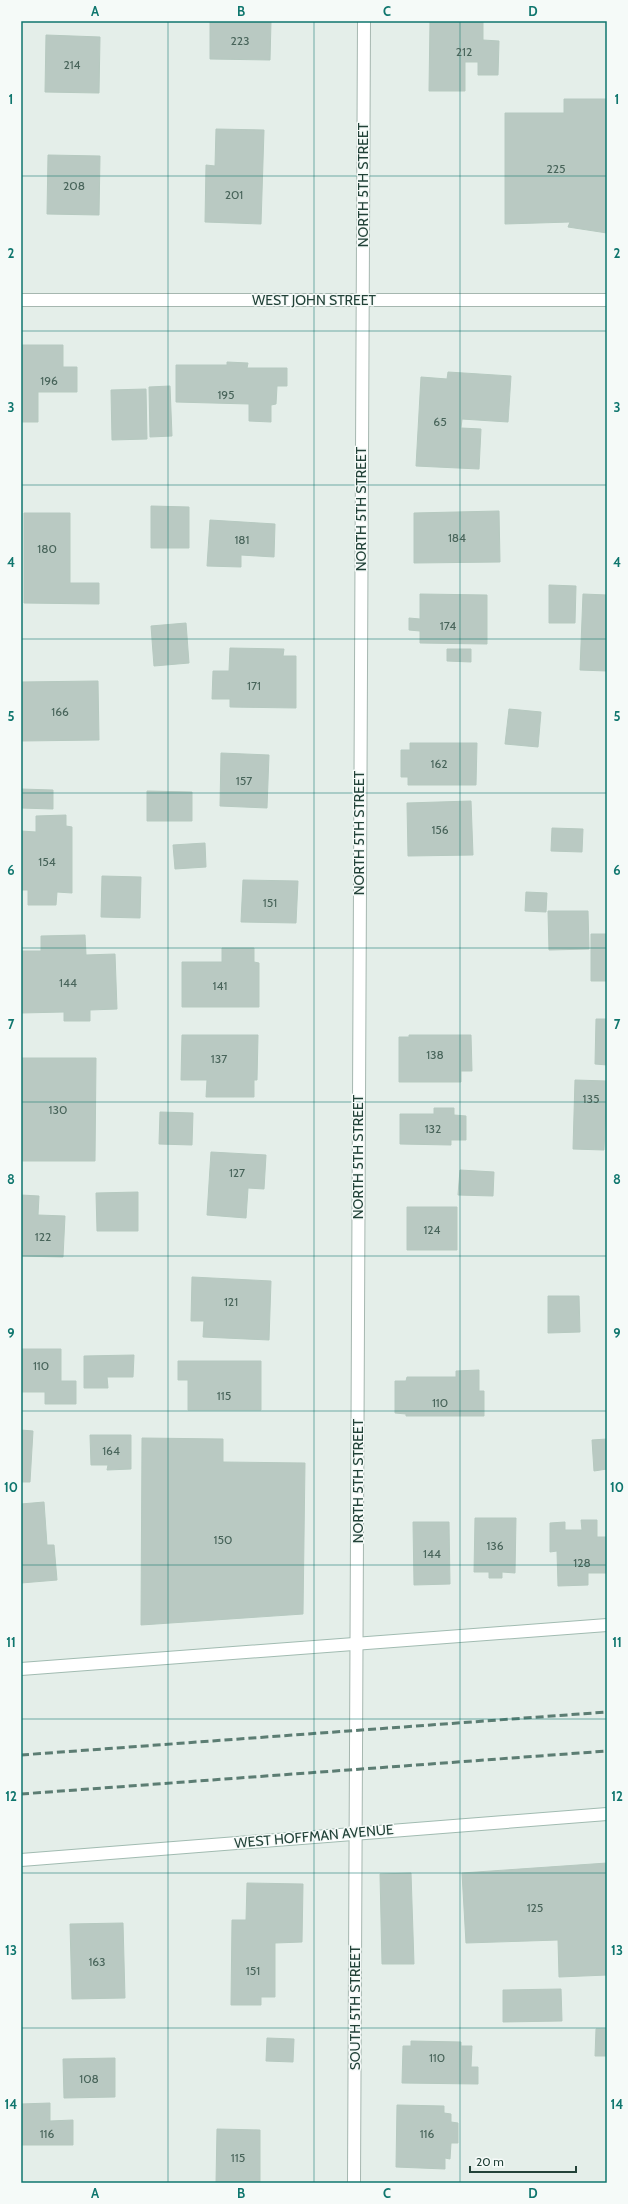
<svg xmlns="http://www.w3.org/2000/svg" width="628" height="2204" font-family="Cabin,sans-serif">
	<rect width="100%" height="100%" fill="#e4eee9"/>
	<path fill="#b9c9c2" stroke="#b6c9c0" d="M210,21h61l-1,39 -60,-1z
		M430,21h53v19l16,1 -1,34h-20v-13h-13v29h-36z
		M46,35l54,2 -1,56 -54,-1z
		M564,99h43v134l-39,-6 2,-5 -65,2v-111h59z
		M216,129l48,1 -3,94 -56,-2 1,-57 9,1z
		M48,155l52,1 -1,59 -52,-1z
		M21,345h42v22h14v25h-39v30h-17z
		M227,362l21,1 -1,5h40v18h-10l-1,18 -5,1v17l-22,-1v-17l-73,-2v-37h51z
		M448,372l63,4 -3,46 -46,-3 -1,9 20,1 -2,40 -63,-3 5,-89 26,2z
		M170,386l2,50 -22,1 -1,-50z
		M146,389l1,50 -35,1 -1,-50z
		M151,506l38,1v41h-38z
		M499,511l1,51 -86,1v-50z
		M24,513h46v70h29v21l-75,-1z
		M210,520l65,4 -1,33 -33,-2v12l-34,-1z
		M549,585l27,1 -1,37h-26z
		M420,594l67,1v49l-67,-1v-12l-11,-1v-12l11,1z
		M583,594l24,1v76l-27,-1z
		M186,623l3,40 -35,3 -3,-40z
		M230,648l54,1 -1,7h13v52l-66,-1v-8h-18l1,-28h16z
		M447,649h24v13l-24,-1z
		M98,681l1,59 -78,1v-59z
		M509,709l32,3 -3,35 -33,-3z
		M410,743h67l-1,42h-68v-8h-7v-27h9z
		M221,753l48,2 -2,53 -47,-2z
		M21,789l32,1v19l-32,-1z
		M147,791l45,1v29h-45z
		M471,801l2,54 -65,1 -1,-53z
		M66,815v11l6,1v66l-15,-1 -1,13h-28v-15h-7v-59l15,1v-16z
		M552,828l31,1 -1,23 -31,-1z
		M205,843l1,24 -31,2 -2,-24z
		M102,876l39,1 -1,41 -39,-1z
		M243,880l55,1 -2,42 -55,-1z
		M526,892l21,1 -1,19 -21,-1z
		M548,911h40l1,38 -40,1z
		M591,934h16v47h-16z
		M85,935l1,20 29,-1 2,55 -27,1v11h-26v-9l-43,1v-62h20v-15z
		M222,948h32v14l5,1v44h-77v-45h40z
		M596,1019h11v46l-12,-1z
		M182,1035h76l-1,45h-3v17h-48l1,-17h-26z
		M409,1035h62l1,36h-11v11h-62v-45h10z
		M21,1058h75l-1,103h-74z
		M575,1080l32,1 -3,69 -31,-1z
		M434,1108h20v7l12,1v24h-15v5l-51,-1v-30h34z
		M160,1112l33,1 -1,32 -33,-1z
		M211,1152l55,3 -2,34 -16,-1 -2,30 -39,-3z
		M460,1170l34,2 -1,24 -35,-1z
		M138,1192v39h-41l-1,-38z
		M21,1195l18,1 -1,19 27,1 -2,41 -42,-1z
		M407,1207h50v43h-50z
		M192,1277l79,4 -2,59 -66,-3 1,-16h-13z
		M548,1296h31l1,36 -32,1z
		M21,1349h40v32h15v23h-31v-12h-24z
		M134,1355l-1,22h-26l1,11h-24v-32z
		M178,1361h83v49h-73v-30h-10z
		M479,1370v21h5v25h-78v-2l-11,-1v-32h11l1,-4h49v-6z
		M21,1430l12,1 -3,51h-9z
		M90,1435h41v34l-24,1 1,-5h-17z
		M142,1438l81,1v23l82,1 -2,151 -162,11z
		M607,1439v30l-13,2 -2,-31z
		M44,1502l3,43h7l3,35 -36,3v-79z
		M475,1518h41l-1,55 -13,-1v6h-13v-6h-15z
		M581,1520h16v17h10v36h-19v12l-30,1 -1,-35 -7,1v-29l15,-1v8h17z
		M413,1522h36l1,62 -36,1z
		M607,1863v112l-48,2 -1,-37 -92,3 -4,-70z
		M411,1873l3,91h-32l-2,-90z
		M247,1883l56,1 -1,58 -27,1v54h-14v8h-30l1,-85h14z
		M123,1923l2,75 -53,1 -2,-75z
		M561,1989l1,32 -59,1v-32z
		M596,2029h11v27h-12z
		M267,2038l27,1 -1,23 -27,-1z
		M411,2041l50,1v4h11l-1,21h7v17l-76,-1 1,-37h8z
		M115,2058v39l-51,1 -1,-39z
		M50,2103v18l23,-1v25h-52v-41z
		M397,2105l47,1v7l7,1v8l7,1v20h-7l-1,16 -5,-1v11l-49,-2z
		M217,2129l43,1v53h-44z"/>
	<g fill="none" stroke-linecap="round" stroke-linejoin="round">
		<g stroke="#a6b7b0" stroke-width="14">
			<path id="street" d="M21,300h586
				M354,2183c5,-721 5,-1441 10,-2162"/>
		</g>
		<g stroke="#a1bbb1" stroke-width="14">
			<path id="secondary" d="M21,1669l586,-44
				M21,1860l586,-46"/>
		</g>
		<use href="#street" stroke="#fff" stroke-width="12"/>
		<use href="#secondary" stroke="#fff" stroke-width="12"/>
		<path stroke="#5c7d73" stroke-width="3" stroke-dasharray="8 4" stroke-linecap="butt" d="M21,1755l586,-43
			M21,1794l586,-43"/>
	</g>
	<path fill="none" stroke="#0f766e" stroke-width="1" stroke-opacity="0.55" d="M168,21v2162M314,21v2162M460,21v2162M21,176h586M21,331h586M21,485h586M21,639h586M21,793h586M21,948h586M21,1102h586M21,1256h586M21,1411h586M21,1565h586M21,1719h586M21,1873h586M21,2028h586"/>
	<g text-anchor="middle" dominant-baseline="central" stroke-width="3" stroke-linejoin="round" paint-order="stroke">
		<g font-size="12" fill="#48645a">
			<text x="240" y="40">223</text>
			<text x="464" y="51">212</text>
			<text x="72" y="64">214</text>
			<text x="556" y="168">225</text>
			<text x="74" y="185">208</text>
			<text x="234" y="194">201</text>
			<text x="49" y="380">196</text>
			<text x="226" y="394">195</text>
			<text x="440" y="421">65</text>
			<text x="457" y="537">184</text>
			<text x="242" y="539">181</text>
			<text x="47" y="548">180</text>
			<text x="448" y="625">174</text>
			<text x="254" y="685">171</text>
			<text x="60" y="711">166</text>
			<text x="439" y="763">162</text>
			<text x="244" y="780">157</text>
			<text x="440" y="829">156</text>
			<text x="47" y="861">154</text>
			<text x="270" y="902">151</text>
			<text x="68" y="982">144</text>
			<text x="220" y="985">141</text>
			<text x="435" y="1054">138</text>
			<text x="219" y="1058">137</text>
			<text x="591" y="1098">135</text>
			<text x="58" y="1109">130</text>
			<text x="433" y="1128">132</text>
			<text x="237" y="1172">127</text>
			<text x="432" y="1229">124</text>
			<text x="43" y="1236">122</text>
			<text x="231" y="1301">121</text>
			<text x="41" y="1365">110</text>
			<text x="224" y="1395">115</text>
			<text x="440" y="1402">110</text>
			<text x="111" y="1450">164</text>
			<text x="223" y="1539">150</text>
			<text x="495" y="1545">136</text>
			<text x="432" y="1553">144</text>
			<text x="582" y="1562">128</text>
			<text x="535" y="1907">125</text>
			<text x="97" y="1961">163</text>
			<text x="253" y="1970">151</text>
			<text x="437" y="2057">110</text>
			<text x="89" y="2078">108</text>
			<text x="47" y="2133">116</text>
			<text x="427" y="2133">116</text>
			<text x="238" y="2157">115</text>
		</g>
		<g font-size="14" fill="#224238" stroke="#f5faf8">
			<text transform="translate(363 185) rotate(-90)">NORTH 5TH STREET</text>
			<text x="314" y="300">WEST JOHN STREET</text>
			<text transform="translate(361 509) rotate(-90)">NORTH 5TH STREET</text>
			<text transform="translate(359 833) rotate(-90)">NORTH 5TH STREET</text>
			<text transform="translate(358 1157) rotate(-90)">NORTH 5TH STREET</text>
			<text transform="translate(358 1481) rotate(-90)">NORTH 5TH STREET</text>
			<text transform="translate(314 1836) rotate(-5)">WEST HOFFMAN AVENUE</text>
			<text transform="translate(355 2008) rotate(-90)">SOUTH 5TH STREET</text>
		</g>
	</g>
	<rect width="628" height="2204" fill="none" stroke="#f5faf8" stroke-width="44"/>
	<path d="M470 2166v6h106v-6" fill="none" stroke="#224238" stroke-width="2"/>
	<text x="476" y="2166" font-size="12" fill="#224238" stroke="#f5faf8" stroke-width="3" paint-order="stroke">20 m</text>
	<rect x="22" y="22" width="584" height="2160" fill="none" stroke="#0f766e" stroke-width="1.5"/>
	<g font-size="13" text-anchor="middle" font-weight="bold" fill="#0f766e">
		<text x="95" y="16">A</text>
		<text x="241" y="16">B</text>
		<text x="387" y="16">C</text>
		<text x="533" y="16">D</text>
		<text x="11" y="104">1</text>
		<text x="617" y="104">1</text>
		<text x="11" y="258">2</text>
		<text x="617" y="258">2</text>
		<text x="11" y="412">3</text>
		<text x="617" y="412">3</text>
		<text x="11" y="567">4</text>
		<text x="617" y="567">4</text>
		<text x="11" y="721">5</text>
		<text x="617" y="721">5</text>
		<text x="11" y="875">6</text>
		<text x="617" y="875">6</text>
		<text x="11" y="1029">7</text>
		<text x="617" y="1029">7</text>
		<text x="11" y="1184">8</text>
		<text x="617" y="1184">8</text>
		<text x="11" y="1338">9</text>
		<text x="617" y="1338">9</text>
		<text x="11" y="1492">10</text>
		<text x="617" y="1492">10</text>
		<text x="11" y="1647">11</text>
		<text x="617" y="1647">11</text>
		<text x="11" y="1801">12</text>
		<text x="617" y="1801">12</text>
		<text x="11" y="1955">13</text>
		<text x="617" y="1955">13</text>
		<text x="11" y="2109">14</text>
		<text x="617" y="2109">14</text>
		<text x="95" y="2198">A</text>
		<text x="241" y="2198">B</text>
		<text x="387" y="2198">C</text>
		<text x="533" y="2198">D</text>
	</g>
</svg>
